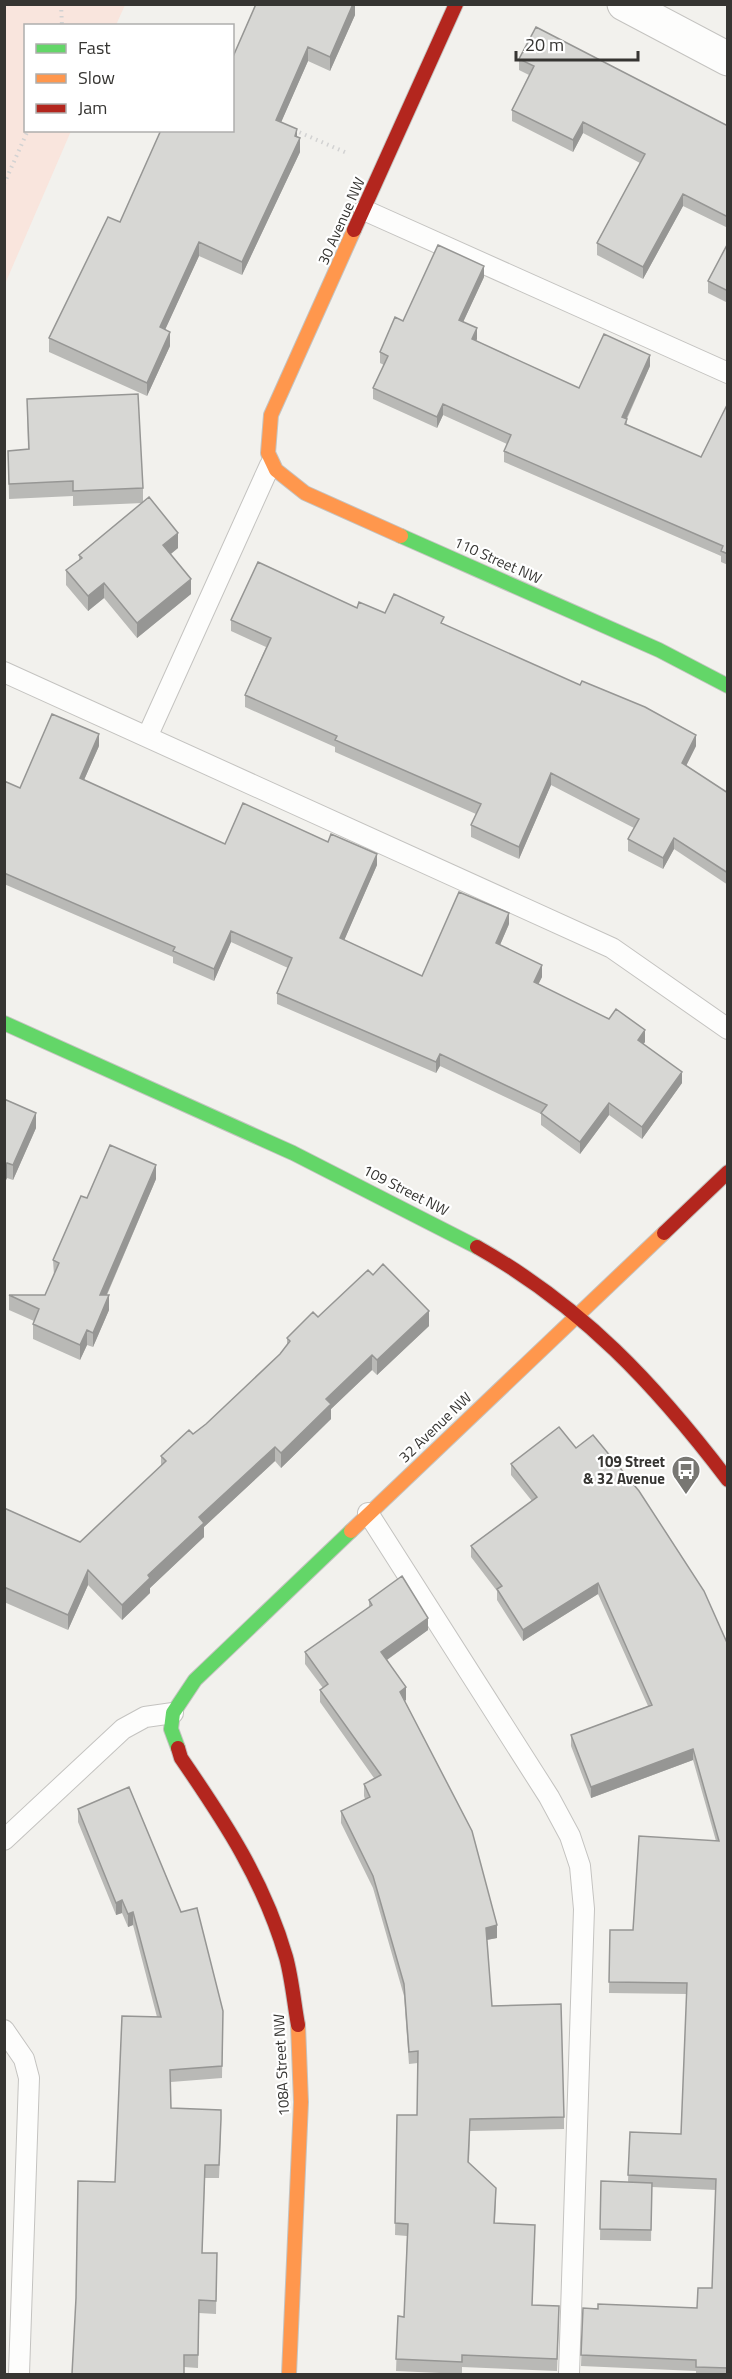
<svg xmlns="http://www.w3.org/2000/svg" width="732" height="2379" font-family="'Titillium Web',sans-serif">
	<rect width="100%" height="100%" fill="#f2f1ed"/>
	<path fill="#f9e5dd" d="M5,4l120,1 -9,20 -90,1v104l45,1 -66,153z"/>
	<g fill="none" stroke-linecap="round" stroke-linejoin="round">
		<g stroke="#c4c3c0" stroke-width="22">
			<path id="lane" d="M364,210l364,163
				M4,672l608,276 116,81
				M148,735l122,-270
				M368,1513l181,284 21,39 10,30 4,43 -15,465
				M4,1840l119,-111 22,-12 28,-4
				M4,2030l20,29 5,19 -10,296"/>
		</g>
		<g stroke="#c4c3c0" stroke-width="35">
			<path id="street" d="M624,4l104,55"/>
		</g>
		<g stroke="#c4c3c0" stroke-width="16">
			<path id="fast" d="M401,536l258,114 69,36
				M4,1023l289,130 184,94
				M178,1748l-7,-19 2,-16 22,-33 156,-149"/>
		</g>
		<g stroke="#c4c3c0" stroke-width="16">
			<path id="slow" d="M354,230l-83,185 -3,38 8,17 29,23 96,43
				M351,1531l313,-298
				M289,2374l12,-272 -3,-77"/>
		</g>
		<g stroke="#c4c3c0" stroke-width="16">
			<path id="jam" d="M354,230l102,-226
				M664,1233l64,-61
				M477,1247c106,60 178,137 251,233
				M178,1748l3,10c44,64 83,123 105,199 6,22 8,46 12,68"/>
		</g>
		<path stroke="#d2d2d2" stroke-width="4" stroke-dasharray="1.5 4.5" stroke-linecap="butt" d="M61,4l1,22
			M294,130l53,23
			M4,184l24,-54"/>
		<use href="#lane" stroke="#fdfdfc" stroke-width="20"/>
		<use href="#street" stroke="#fdfdfc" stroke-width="33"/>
		<use href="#fast" stroke="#63d668" stroke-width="14"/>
		<use href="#slow" stroke="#ff974d" stroke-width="14"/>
		<use href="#jam" stroke="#b3261e" stroke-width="14"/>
	</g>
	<path fill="#b9b9b6" d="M355,4v11l-25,56 -22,-10 -27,61 16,15 3,15 -58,123 -43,-19 -34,73 5,17 -23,50 -98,-44v-14l71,-116 112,-92v-71z
		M519,59l209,67v102l-45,-22 -40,73 -46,-24v-12l43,-80 -57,-30 -10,19 -61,-31v-11l17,-35 -10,-5z
		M728,243v60l-20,-10v-12z
		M484,277l-21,45 14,17 -1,2 103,47 71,-22 -23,53v6l74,32 27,-54v162l-7,-3v-6l-217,-94v-11l3,-7 -64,-29 -6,13 -64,-29v-11l11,-23 -4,-2v-11l23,-31z
		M27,399l116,89v14l35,46 -7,6 20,40 -54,44 -33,-40 -16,13 -22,-26v-15l13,-10v-5l64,-52 -70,3v-10l-64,3 -1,-48 20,-1z
		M357,608l87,17 252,121 -10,20 42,27v92l-54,-36 -11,20 -35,-18v-12l6,-11 -83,-43 -32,74 -48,-22v-12l5,-11 -141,-62v-5l-90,-40v-12l21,-48 -35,-16v-11z
		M99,746l-15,34 141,64 152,21 -33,75 78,36 87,-52 -9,21 42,32 -4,7 107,58 -2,2 39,39 -40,56 -33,-24 -29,39 -39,-29v-11l-101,-48 -4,7 -159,-69v-11l11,-25 -57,-26 -17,39 -41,-18v-6l-169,-73v-103l16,7z
		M4,1099l32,29 -23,52 -6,-2 -3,6z
		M156,1179l-49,116 2,15 -16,37 -6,-2 -7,15 -47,-21v-15l1,-3 -25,-11v-15h36l9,-20 -1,-15 34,-62z
		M318,1317l111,9 -52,49 -5,-5 -41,39v10l-50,49 -6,-7 -71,66v10l-54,51v5l-28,27 -34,-35 -20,45 -64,-28v-94l76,34 81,-76v-10l32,-22 13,-10 74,-70 7,-9v-7z
		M511,1464l217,181v729h-32v-3l-115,-5 2,-58h114l15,-20 4,-98 -64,-3 -1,54 -51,-1 1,-59 27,1 2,-50 51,2 6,-140 -78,-1 1,-63h23l83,-89 -23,-81 -102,38 -20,-52v-11l77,-29 -50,-112 -75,47 -26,-41v-9l-26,-34v-11l61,-45 -21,-26z
		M369,1600l59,30 -41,30 19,40 -1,1 92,237 -10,2 5,66 72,111v12l-94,2 -1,32 27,37 -1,23 40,14 -3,68 27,13 -2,53 -95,-4v7l-66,-3 2,-55 6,1 3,-81 -12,-1 2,-120h20l1,-52 -9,1 -5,-68 -31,-108 -32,-65v-12l24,-12 -1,-3v-12l10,-6 -54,-76v-12l3,-2 -18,-24v-12l64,-44z
		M78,1809l103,103 42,99 -1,67 -51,4v26l50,24 -2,46h-14l-3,75h15l-1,61 -17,-1 -1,55 -14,-1 -69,-185 42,-165 -24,-92 -5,2 -6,-14 -6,2 -38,-93z"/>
	<path fill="#969694" d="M353,4h2v11l-25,56v-14z
		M308,47v14l-32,73v-14z
		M583,122v11l-10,19v-12z
		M297,129v14l3,-5v14l-58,123v-13z
		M683,194v12l-40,73v-12z
		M199,242v14l-39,85v-14z
		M484,266v11l-25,54v-11z
		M477,328v11l-5,11v-11z
		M170,332v14l-23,50v-13z
		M650,355v11l-28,62v-11z
		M443,404v11l-6,13v-11z
		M178,533v15l-15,12v-15z
		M191,579v15l-54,44v-15z
		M104,583v15l-16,13v-15z
		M99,734v12l-19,43v-11z
		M696,735v11l-14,28v-11z
		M551,773v12l-32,74v-12z
		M674,838v11l-11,20v-11z
		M377,854v11l-37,85v-12z
		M509,913v11l-13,30v-11z
		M231,931v11l-17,39v-12z
		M542,965v12l-8,16v-11z
		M645,1030v12l-7,9v-11z
		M440,1054v12l-4,7v-11z
		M682,1072v11l-40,56v-12z
		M609,1103v12l-29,39v-12z
		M36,1113v15l-23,52v-15z
		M7,1163v15l-3,6v-15z
		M156,1165v14l-56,131v-15z
		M109,1295v15l-16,37v-14z
		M429,1311v15l-52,49v-15z
		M87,1330v15l-7,15v-15z
		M372,1355v15l-41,39v10l-50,49v-15l45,-54z
		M275,1447v14l-71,66v10l-54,51v5l-28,27v-15l77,-88z
		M88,1570v15l-20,45v-15z
		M598,1583v11l-75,47v-11z
		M428,1618v12l-47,34v-12z
		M406,1687v13l-6,4v-12z
		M693,1749v11l-102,38v-11z
		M122,1900v13l-6,2v-12z
		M133,1912v13l-5,2v-13z
		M497,1925v13l-11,2v-12z"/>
	<path fill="#d7d7d4" stroke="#969694" stroke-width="1.5" d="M256,4h97l-23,53 -22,-10 -32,73 21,9 -2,7 5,2 -58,124 -43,-20 -39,85 10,5 -23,51 -98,-45 59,-121 12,5 41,-92h71v-71z
		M536,27l192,99v91l-45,-23 -40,73 -46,-24 48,-89 -62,-32 -10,18 -61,-30 22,-44 -15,-7z
		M728,243v48l-20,-10z
		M438,245l46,21 -25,54 18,8 -5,11 107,49 25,-54 46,21 -28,62 5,2 -2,5 76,33 27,-54v151l-7,-3 2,-5 -219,-95 7,-16 -68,-31 -6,13 -64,-29 15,-32 -8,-4 15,-35 8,4z
		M138,394l5,94 -70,3v-10l-64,3 -1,-33 21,-2 -2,-50z
		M149,497l29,36 -15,12 28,34 -54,44 -33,-40 -16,13 -22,-26 16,-12 -3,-3z
		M258,562l99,46 2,-6 26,11 9,-19 50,23 -3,6 139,62 2,-4 63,26 51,28 -14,28 46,30v80l-54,-35 -11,20 -35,-19 11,-20 -88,-46 -32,74 -48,-22 10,-21 -146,-64 2,-4 -92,-41 26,-57 -40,-18z
		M52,714l47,20 -19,44 145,66 18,-41 85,39 3,-8 46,20 -37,84 82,38 37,-84 50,21 -13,30 46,22 -8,17 75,37 7,-10 29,21 -7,10 44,32 -40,55 -33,-24 -29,39 -39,-29 6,-8 -107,-51 -4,8 -159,-69 15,-35 -61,-27 -17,38 -41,-18 2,-4 -171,-74v-92l16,7z
		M4,1099l32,14 -23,52 -6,-2 -3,6z
		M110,1145l46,20 -56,130h9l-16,38 -6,-3 -7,15 -47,-21 6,-15 -30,-14h36l14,-32 -6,-3 28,-64 6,2z
		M383,1264l46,47 -52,49 -5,-5 -46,44 5,5 -50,49 -6,-6 -76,70 5,6 -56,52 2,3 -28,27 -34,-35 -20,45 -64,-28v-79l76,34 86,-81 -5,-5 28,-26 4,4 13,-10 74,-70 10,-13 -3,-3 26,-26 5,5 50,-47 5,5z
		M559,1427l17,21 17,-13 46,56 65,100 24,54v723l-32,-1v-7l-115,-5 2,-47 15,1v-5l99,4 1,-20h14l4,-109 -88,-4 2,-43 51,2 6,-151 -78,-1 1,-52h23l6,-94 80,5 -26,-92 -102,38 -20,-52 81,-30 -54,-122 -75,47 -26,-41 5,-3 -31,-40 66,-49 -26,-33z
		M402,1576l26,42 -47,34 25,35 -6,5 72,139 25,94 -11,3 6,78 69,-2 3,113 -94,2 -2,43 28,26 -2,35 41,2 -3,80 27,1 -2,53 -95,-4v7l-66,-3 2,-43 6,1 4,-93 -13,-1 2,-108h20l1,-64 -9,1 -5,-68 -31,-108 -32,-65 29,-14 -6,-13 17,-9 -61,-85 8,-6 -23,-32 67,-47 -3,-5z
		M129,1787l52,125 16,-4 26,103 -1,55 -52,4 1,38 50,2v9l-2,46h-14l-3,88h15l-1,48 -17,-1 -1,55h-14v19h-112l4,-76 2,-117 37,1 7,-166 39,1 -28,-105 -5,2 -6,-14 -6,3 -38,-94z
		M601,2181l51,2 -1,47 -51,-1z"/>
	<defs>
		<g id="bus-pin" transform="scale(1.5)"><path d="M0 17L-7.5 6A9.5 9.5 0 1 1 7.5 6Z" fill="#787773" stroke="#fff"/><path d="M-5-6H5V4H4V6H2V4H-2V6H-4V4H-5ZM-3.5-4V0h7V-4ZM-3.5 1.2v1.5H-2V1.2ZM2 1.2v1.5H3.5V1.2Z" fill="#fff"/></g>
	</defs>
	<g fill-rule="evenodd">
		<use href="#bus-pin" x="686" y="1470"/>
	</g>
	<g text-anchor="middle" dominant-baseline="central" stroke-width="4.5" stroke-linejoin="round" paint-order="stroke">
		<g font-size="15" fill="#363532" stroke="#fff">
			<text transform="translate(341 221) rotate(-66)">30 Avenue NW</text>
			<text transform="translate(498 560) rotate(24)">110 Street NW</text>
			<text transform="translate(406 1190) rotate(27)">109 Street NW</text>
			<text transform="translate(435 1427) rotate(-44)">32 Avenue NW</text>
			<text transform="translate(281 2065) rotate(-93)">108A Street NW</text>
		</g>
		<g font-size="15" font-weight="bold" fill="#363532" stroke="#fff" text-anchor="end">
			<text x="665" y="1461">109 Street<tspan x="665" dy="17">&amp; 32 Avenue</tspan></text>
		</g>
	</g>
	<rect width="732" height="2379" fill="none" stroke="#363532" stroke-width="12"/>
	<rect x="24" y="24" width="210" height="108" fill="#ffffff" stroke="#afaead" stroke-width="1.5"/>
	<rect x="36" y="44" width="30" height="9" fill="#63d668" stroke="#afaead" stroke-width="1.5"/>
	<text x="78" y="54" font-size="18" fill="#363532">Fast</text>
	<rect x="36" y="74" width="30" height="9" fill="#ff974d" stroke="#afaead" stroke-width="1.5"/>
	<text x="78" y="84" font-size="18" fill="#363532">Slow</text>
	<rect x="36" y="104" width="30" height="9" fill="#b3261e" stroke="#afaead" stroke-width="1.5"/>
	<text x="78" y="114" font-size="18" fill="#363532">Jam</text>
	<path d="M516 51v9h122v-9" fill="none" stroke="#363532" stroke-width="3"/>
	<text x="525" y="51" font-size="18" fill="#363532" stroke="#ffffff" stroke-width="4.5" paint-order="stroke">20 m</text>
</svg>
